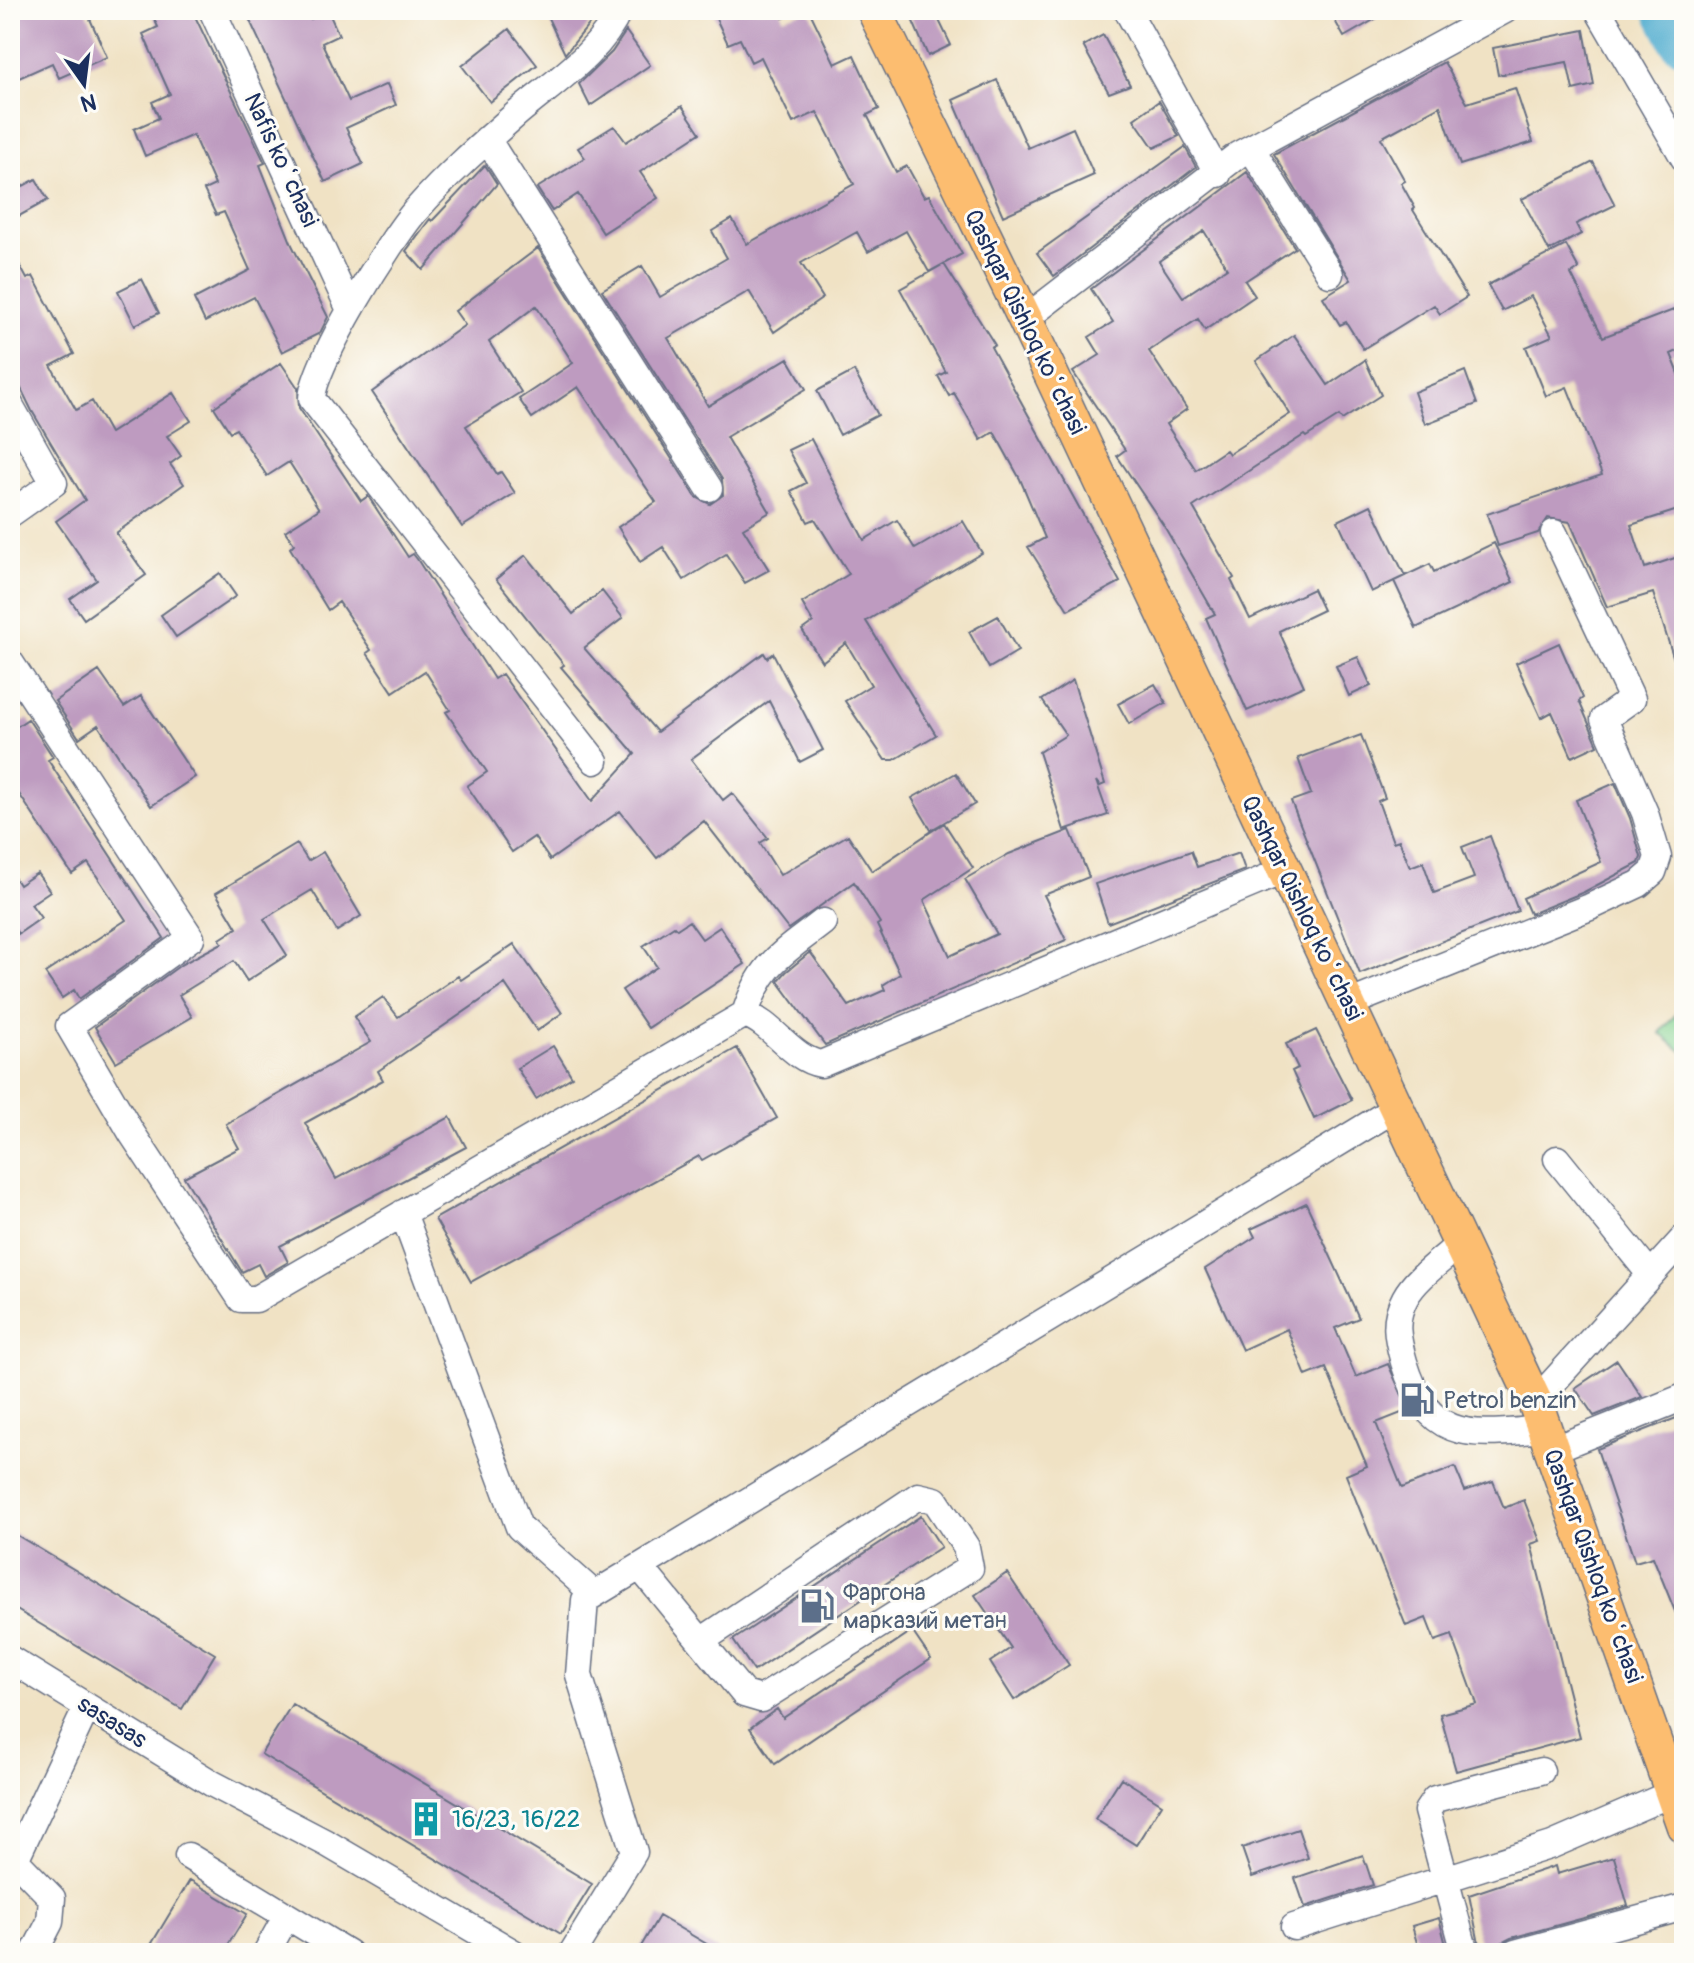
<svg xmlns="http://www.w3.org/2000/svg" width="1694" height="1963" font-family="Pangolin,sans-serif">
	<rect width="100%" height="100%" fill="#fdfcf7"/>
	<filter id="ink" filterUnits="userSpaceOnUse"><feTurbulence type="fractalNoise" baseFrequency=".0125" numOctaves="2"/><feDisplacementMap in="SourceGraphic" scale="16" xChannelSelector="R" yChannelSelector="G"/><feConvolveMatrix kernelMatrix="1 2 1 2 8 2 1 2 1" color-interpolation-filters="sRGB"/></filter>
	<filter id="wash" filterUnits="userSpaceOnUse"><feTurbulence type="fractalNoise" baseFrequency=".006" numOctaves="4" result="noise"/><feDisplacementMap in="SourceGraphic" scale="32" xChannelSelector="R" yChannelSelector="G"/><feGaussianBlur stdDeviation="1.8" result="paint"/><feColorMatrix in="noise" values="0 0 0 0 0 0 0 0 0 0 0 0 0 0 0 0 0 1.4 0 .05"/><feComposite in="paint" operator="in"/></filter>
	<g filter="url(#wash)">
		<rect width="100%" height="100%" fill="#f0e2c4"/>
		<path fill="#86d392" stroke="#508178" stroke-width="2" d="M1684,1005v48l-24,-20z"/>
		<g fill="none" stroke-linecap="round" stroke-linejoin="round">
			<path stroke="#52aed0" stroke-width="50" d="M1669,10l15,29"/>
		</g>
		<g id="blocks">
			<path fill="#be9bc0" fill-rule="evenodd" d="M10,10h76l21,47 -48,21 -7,-15 -42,19z
				M150,10h42l73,153 -5,2 32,80 36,72 -8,16 -38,19 -28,-55 -49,25 -11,-23 56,-29 -26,-58 -8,3 -12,-25 11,-5 -22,-50 -48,21 -11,-27 25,-11 -7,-16 18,-8 -27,-60 15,-7z
				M245,10h62l4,9 17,-8 11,24 -17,8 27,58 38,-17 9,21 -50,23 17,36 -38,18z
				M561,10h40l-36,44 -17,-36z
				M712,10h68l3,8 26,-8 26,54 19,-9 25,54 -12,6 29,57 11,-6 17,31 5,-2 33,59 -33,18 -23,-41 -38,21 -11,-20 -56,31 22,35 -49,34 -25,-41 -81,47 40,68 80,-48 18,31 -80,48 44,75 -27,16 26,42 -24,13 -19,-29 -42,26 -21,-33 -23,15 -22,-35 38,-25 -78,-115 -46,31 -13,-19 54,-36 -37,-57 -47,36 32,50 -55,34 31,48 4,-2 14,21 -53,34 -90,-135 93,-67 -10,-14 83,-63 158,249 14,7 13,-9 -1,-16 -120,-189 40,-24 18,31 67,-39 -15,-27 20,-12 15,25 107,-60 -37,-72 -24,11 -32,-66 -10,5 -11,-23 -12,5z
				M908,10h26l17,35 -23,11z
				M1329,10h62l-47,27z
				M509,29l28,36 -47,37 -28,-36z
				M1584,30l10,55 -21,5 -6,-28 -69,13 -5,-27z
				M626,31l24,34 -60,41 -11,-22 33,-32z
				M1103,35l27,50 -21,8 -26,-47z
				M1444,62l23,41 48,-15 18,54 -73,23 -20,-59 -59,32 24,43 -4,2 14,25 -2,2 54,87 -27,17 -6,-9 -71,44 -17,-27 -6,3 -17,-28 28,-17 -77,-126z
				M997,80l31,68 45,-20 21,47 -91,41 -50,-116z
				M1159,101l20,35 -25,12 -20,-29z
				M682,106l18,27 -60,39 18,26 -55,35 -25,-39 -26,17 -15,-23 48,-30 -7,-10 36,-22 12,16z
				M1185,147l11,20 -142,109 -17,-23z
				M1593,162l22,43 -39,19 5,10 -32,17 -27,-52z
				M485,165l12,19 -74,86 -17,-19 24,-32 2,2z
				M1247,172l48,76 -50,33 10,15 -50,34 -7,-11 -49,32 38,58 -21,15 30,46 30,-20 3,4 61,-40 -34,-53 38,-26 34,50 37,-25 16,35 -39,25 -3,-4 -33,21 -2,-2 -111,72 41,71 -3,2 19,39 63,-30 10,21 -44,21 25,55 -57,25 -41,-93 9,-4 -51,-88 -47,-70 8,-6 -52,-78 27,-17 -11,-18 24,-15 -22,-33zM1204,231l23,37 -44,29 -24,-36z
				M36,179l12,21 -38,21v-28z
				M1566,245l13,24 -8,5 32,63 81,-31v42l-13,6 13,32v94l-6,3 6,25 -53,17 14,43 39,-13v119l-5,1 -26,-82 -46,14 -37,-85 -22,-4 -10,15 -40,13 -11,-32 115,-39 -35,-88 -21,9 -20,-49 26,-11 -21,-40 -29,15 -14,-26z
				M10,247l17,32 6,-3 41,78 -23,12 25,44 16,-9 18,32 63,-40 18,28 -24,15 14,20 -11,8 14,20 -68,49 30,42 -62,44 -14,-20 27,-19 -41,-59 29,-21 -53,-89 -22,-45z
				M944,264l51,81 -4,2 129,235 -52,28 -40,-63 17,-9 -25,-59 -26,-47 -13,8 -27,-47 -5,3 -11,-20 8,-4 -46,-83z
				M142,279l17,34 -24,12 -17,-34z
				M281,363l17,25 1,20 62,93 7,-5 40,61 5,-3 4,5 77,120 8,-5 90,127 43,-47 -74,-87 3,-2 -68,-86 30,-24 47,59 29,-23 21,27 -39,30 73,84 107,-79 3,5 6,-5 50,97 -23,12 -31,-61 -78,58 32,41 9,-7 36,45 -8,5 20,32 68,-40 24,36 72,-48 29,45 -49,32 26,56 47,-22 -32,-55 44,-25 61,-24 19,47 -45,18 22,45 -241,105 -47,-64 8,-9 24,-20 39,54 36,-16 -2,-5 17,-11 -23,-49 3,-2 -26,-41 -66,47 -84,-108 -47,37 -37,-47 -70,49 -16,-23 -22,15 -45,-66 20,-14 -41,-60 4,-2 -25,-39 -32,21 -26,-39 4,-3 -32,-48 -11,8 -38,-62 4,-4 -9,-13 34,-22 -30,-47 -22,14 -31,-47 -6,3 -16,-25z
				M854,371l24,44 -38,20 -23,-44z
				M1465,371l12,33 -52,20 -11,-32z
				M811,439l53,101 33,-20 18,29 48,-28 19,32 -116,68 70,114 -42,25h-9l-40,-59 26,-16 -25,-42 -24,19 -20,-32 11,-8 -11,-19 47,-29 -34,-55 -7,3 -17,-31 15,-8 -18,-33z
				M1371,505l34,71 -34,16 -33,-71z
				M1494,543l19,39 -97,46 -22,-47 36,-17 4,8z
				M220,573l16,23 -60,41 -15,-22z
				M998,616l20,35 -29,17 -20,-36z
				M1559,643l24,55 -4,3 19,44 -26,12 -20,-45 -11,6 -25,-55z
				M1358,657l13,29 -22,10 -13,-30z
				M99,671l25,36 17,-11 54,81 -44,29 -53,-81 -19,13 -24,-37z
				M1073,680l32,104 -5,2 -4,-5 12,34 -44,15 -25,-78 27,-17 -24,-35z
				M1155,684l11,19 -37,21 -11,-20z
				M28,719l25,38 -5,3 116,178 -85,61 -5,-9 -12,8 -17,-25 81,-53 -38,-57 -16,11 -62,-94v-49z
				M1361,735l24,63 -7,3 15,41 6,-2 11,27 13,-5 11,31 40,-15 -12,-31 28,-11 28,75 -158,63 -69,-173 20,-7 -13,-36z
				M956,773l19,31 -44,26 -19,-32z
				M1615,783l15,35 11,39 -2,6 -55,29 -54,22 -7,-16 78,-36 -25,-62z
				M297,844l11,17 15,-9 38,64 -24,15 -25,-41 -48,29 23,36 -40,26 -13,-20 -55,34 13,22 -76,45 -21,-35 87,-63 40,-21 -2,-4 17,-11 -21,-35z
				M1191,851l6,16 42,-14 6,17 -137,53 -13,-39z
				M10,871l9,14 18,-12 13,18 -19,13 10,14 -23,16 -8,-13z
				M689,921l13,18 18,-12 25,37 -97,64 -26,-38 35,-23 -14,-21 31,-20 3,3z
				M514,944l48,69 -25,18 -32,-47 -127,87 5,9 -78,43 31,56 114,-62 16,30 -186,99 8,16 -24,14 -6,-12 -16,8 -58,-95 55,-29 -13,-24 145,-82 -17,-25 29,-20 15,20 60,-41 3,4z
				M1316,1030l36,70 -38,19 -22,-48 6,-3 -12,-24z
				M553,1046l19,31 -36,22 -19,-31z
				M737,1048l40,70 -75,42 -3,-4 -228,126 -36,-63z
				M1306,1203l53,115 -24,10 21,49 32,-13 21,46 -33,13 26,65 53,-21 10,24 28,-10 11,27 20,-8 16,41 -9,3 49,193 -124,34 -16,-57 37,-10 -25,-69 -17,6 -9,-23 -20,8 -60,-151 21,-9 -41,-98 -20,8 -19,-47 -45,21 -37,-81 50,-32 -4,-8z
				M1617,1360l25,37 -48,19 -19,-28z
				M1684,1415v216h-1l-30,-74 -18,5 -38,-113z
				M921,1516l20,31 -187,124 -21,-31z
				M10,1531l205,123 -33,55 -172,-103z
				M1007,1573l62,92 -55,35 -24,-38 21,-14 -36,-53z
				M912,1631l19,28 -156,105 -25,-36 27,-19 6,9z
				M292,1704l300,180 -31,50 -300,-180z
				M1121,1778l41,26 -26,41 -41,-26z
				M1298,1829l10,29 -56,19 -10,-29z
				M1363,1855l10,30 -68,22 -10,-29z
				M1614,1857l14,49 -117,32 -8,4 -4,11h-13l-8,-14 -9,-44 86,-29 2,8z
				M190,1880l57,34 -24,39h-77z
				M659,1916l63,37h-85z
				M1439,1918l9,35h-28l-8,-27z"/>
		</g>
	</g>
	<g filter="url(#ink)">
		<use href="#blocks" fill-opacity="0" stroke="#666e82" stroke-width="2"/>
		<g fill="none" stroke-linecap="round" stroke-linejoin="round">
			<g stroke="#666e82" stroke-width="29">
				<path id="minor" d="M212,10l138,300
					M1127,10l91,164
					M1598,10l86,148
					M487,139l222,349
					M1251,148l79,126
					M1025,319l213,-164 267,-145
					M10,405l44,78 -44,31
					M10,662l181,276 -122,88 62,106 110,167h15l489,-285c16,-51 37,-60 78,-92
					M595,761l-283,-362c1,-35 79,-161 105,-190 29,-33 63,-63 96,-92 35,-31 88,-63 106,-107
					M1348,1004l242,-97 49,-23 14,-12 5,-15 -13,-44 -41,-94 28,-20 -78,-166
					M745,1014c29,10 46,45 76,50l462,-193
					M1557,1159l93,115
					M403,1213l116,314 75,67
					M1462,1242c-17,16 -46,35 -57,56 -12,22 -8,40 -1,64 25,83 68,73 140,67
					M1535,1402l149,-164
					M1552,1450l132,-53
					M640,1567l104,127 17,5 209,-131 -4,-21 -31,-47 -17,-4 -217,145
					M10,1659l203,125 115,60 186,109
					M188,1856l160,97
					M1294,1927l258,-82 132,-57
					M34,1953l16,-31 2,-24 -37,-38 72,-153
					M266,1953l20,-36
					M572,1953l62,-101 -55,-177 6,-75 811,-492
					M1470,1953l-6,-4 -37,-138 8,-12 106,-28
					M1515,1953l169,-46"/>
			</g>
			<g stroke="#666e82" stroke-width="37">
				<path id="major" d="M874,10l151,309 510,1083 149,424"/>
			</g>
			<use href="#minor" stroke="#fff" stroke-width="26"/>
			<use href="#major" stroke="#fcbd6f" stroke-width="34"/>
		</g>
	</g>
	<defs>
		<g id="fuel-bare" transform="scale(2.76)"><path d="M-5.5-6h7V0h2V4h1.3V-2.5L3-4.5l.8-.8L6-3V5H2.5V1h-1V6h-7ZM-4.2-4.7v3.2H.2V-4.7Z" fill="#5c6f8a" stroke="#fdfcf7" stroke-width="2.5" paint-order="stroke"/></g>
		<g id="building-bare" transform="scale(2.76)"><path d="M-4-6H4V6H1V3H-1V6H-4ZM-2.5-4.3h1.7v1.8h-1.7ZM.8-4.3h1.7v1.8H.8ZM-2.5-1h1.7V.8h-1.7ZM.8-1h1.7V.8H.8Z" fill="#0f9aa8" stroke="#fdfcf7" stroke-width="2.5" paint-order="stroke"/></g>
	</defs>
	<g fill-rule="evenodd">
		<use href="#fuel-bare" x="1417" y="1400"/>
		<use href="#fuel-bare" x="817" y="1606"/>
		<use href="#building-bare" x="426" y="1819"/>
	</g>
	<g text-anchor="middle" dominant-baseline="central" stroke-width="6" stroke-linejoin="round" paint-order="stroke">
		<g font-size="24" fill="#1b2f5e" stroke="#fdfcf7">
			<text transform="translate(281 160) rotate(65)">Nafis koʻchasi</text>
			<text transform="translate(1025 322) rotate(64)">Qashqar Qishloq koʻchasi</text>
			<text transform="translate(1302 908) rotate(64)">Qashqar Qishloq koʻchasi</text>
			<text transform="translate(1593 1566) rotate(70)">Qashqar Qishloq koʻchasi</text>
			<text transform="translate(112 1722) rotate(32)">sasasas</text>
		</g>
		<g font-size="24" fill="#4e5e75" stroke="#fdfcf7" text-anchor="start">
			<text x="1443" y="1400">Petrol benzin</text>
			<text x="843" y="1592">Фаргона<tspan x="843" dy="28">марказий метан</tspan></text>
		</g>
		<g font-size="24" fill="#0d838f" stroke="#fdfcf7" text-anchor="start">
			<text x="452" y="1819">16/23, 16/22</text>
		</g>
	</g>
	<rect width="1694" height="1963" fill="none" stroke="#fdfcf7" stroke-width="40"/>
	<g transform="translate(84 84) rotate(166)" stroke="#fdfcf7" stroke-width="6" paint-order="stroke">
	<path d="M0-6L14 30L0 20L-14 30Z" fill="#1b2f5e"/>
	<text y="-12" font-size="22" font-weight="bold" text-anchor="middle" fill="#1b2f5e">N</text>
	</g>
</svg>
